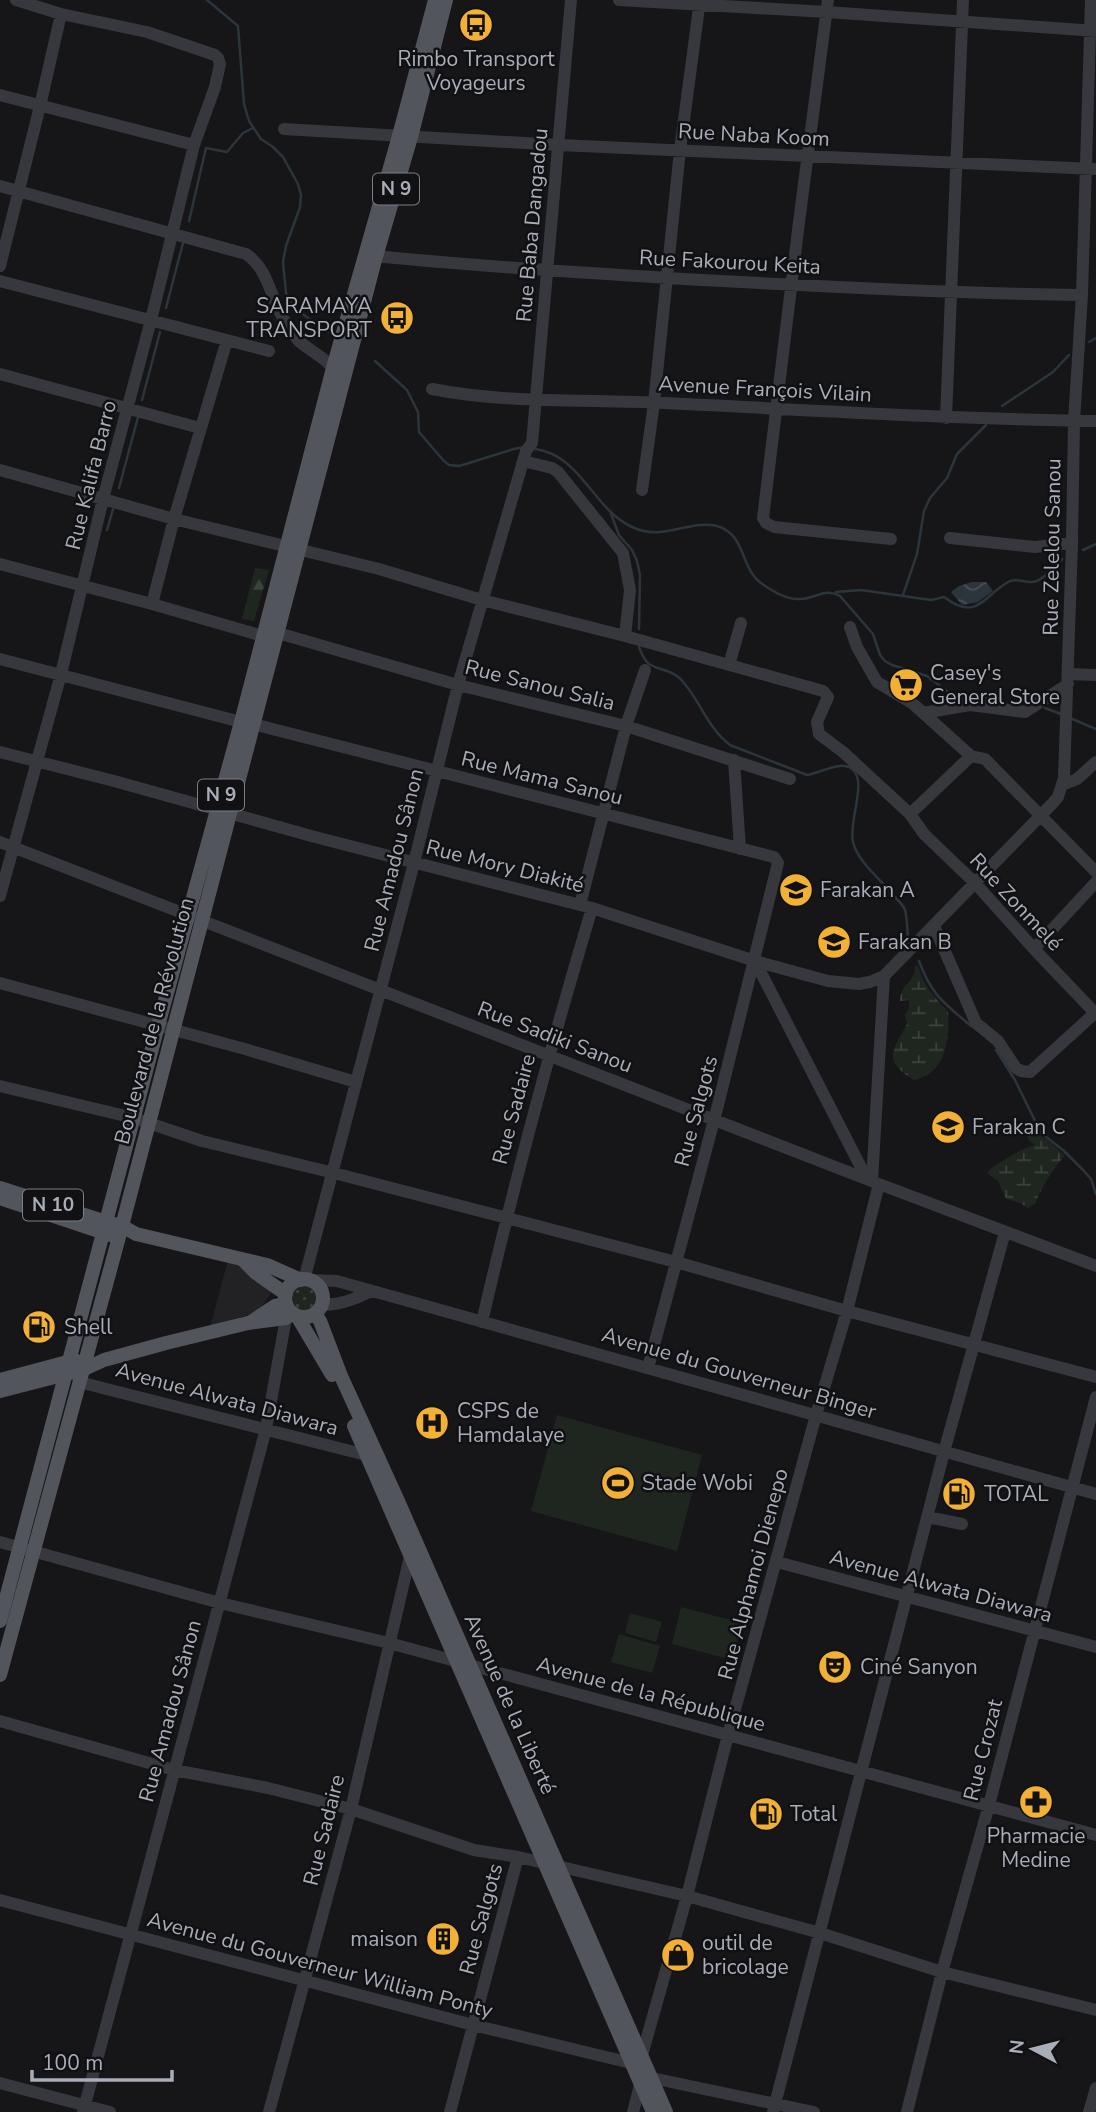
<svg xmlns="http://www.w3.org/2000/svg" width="1096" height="2112" font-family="'Nunito Sans',sans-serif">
	<defs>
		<pattern id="grass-dots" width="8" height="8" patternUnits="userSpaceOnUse" patternTransform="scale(1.75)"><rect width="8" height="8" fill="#1e261f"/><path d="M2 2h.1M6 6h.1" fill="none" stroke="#3c433d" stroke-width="1.8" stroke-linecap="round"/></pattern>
		<pattern id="forest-firs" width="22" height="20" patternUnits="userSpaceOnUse" patternTransform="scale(1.75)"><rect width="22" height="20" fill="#1e261f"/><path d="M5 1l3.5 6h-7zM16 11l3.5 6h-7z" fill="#3c433d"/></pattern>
		<pattern id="wetland-marsh" width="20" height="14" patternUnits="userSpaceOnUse" patternTransform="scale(1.75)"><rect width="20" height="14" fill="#1e261f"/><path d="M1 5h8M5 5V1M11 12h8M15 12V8" fill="none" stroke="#3c433d"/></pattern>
		<pattern id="water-waves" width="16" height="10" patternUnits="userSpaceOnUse" patternTransform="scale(1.75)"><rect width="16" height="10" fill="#2c353c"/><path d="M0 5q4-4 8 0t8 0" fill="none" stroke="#485056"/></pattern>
	</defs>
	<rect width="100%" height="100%" fill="#161618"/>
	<path fill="#222225" d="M228,1260l15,6 29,26 -11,16 -7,5 -44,14z"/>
	<path fill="url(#grass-dots)" d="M290 1299a14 14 0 1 1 28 0a14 14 0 1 1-28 0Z"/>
	<path fill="url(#forest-firs)" d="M255,568l14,2 -15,51 -12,-2z"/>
	<path fill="url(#wetland-marsh)" d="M915,966h3c6,19 16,32 30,45 2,27 -2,63 -34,69 -32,-19 -22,-28 -7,-56l-2,-9 4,-7v-8l-9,1c1,-19 16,-18 15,-35z
		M1032,1131c8,2 27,18 33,25 -7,5 -28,39 -29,47l-8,5 -8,-5 -14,-4 -8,-18 -11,-8c4,-7 41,-28 49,-28l-7,-4 -2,-6z"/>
	<path fill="#1e261f" d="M557,1415l145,40 -25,96 -146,-40z
		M681,1607l61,16 -10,37 -60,-16z
		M630,1613l32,9 -6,20 -31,-9z
		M619,1634l41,12 -8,27 -41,-11z"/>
	<path fill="url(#water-waves)" d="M972,582h14l7,9 -15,11 -16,3 -11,-13 8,-6z"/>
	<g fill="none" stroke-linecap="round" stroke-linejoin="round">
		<path stroke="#2c353c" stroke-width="2.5" d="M207,0l31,26 6,78 5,17 12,18 12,8 10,10 15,27 3,11 -1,12 -14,39 -3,16 3,31 5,10 10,10 32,22
			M189,221l17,-73 21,4 16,-19 10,-5
			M166,308l17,-65
			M1089,342l7,-4
			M375,361l32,29 11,22 1,20 24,28 6,5 10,1 10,-3 45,-14 10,-2
			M142,400l18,-68
			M1002,406l51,-34 16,-17
			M535,449c46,6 58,60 97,78 31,15 58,-8 85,-1 29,8 23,42 44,57 11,8 25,17 39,16 16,0 25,-12 40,-3l33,38 7,21 5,6 7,4 35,11 25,19 9,4h23l17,-3
			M119,488l19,-71
			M611,514l8,21 13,15 5,11 3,14 -1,54
			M107,530l7,-24
			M1083,550l13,-6
			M836,592l25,-2 70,10 13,-3c34,26 40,-3 66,-16 9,-3 14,2 22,1 10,0 23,-16 30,-23
			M903,595l14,-41 7,-43 6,-13 17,-20 10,-24 29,-29
			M639,647c2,5 4,11 8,15 8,9 25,5 37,21 17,20 24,45 46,62l77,30c14,-2 33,-15 45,-6 16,12 -4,53 1,73 5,21 29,38 42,55 3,3 8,8 10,13 2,7 2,18 3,26
			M1045,708l16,6
			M1070,718l26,11
			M919,961c13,35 25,42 52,65
			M996,1050l19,30 26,53 22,17 20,20 8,9 5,15"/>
		<path stroke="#37383d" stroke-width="12" d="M619,0l208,12 269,19
			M828,0l-29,222 -36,296 3,5 8,4 117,12
			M0,95l194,50
			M284,129l275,16 537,24
			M0,186l246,68c24,16 24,46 40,69 4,6 8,13 13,18 11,10 24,15 34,27
			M376,256c97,10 194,16 292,22 138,8 276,15 414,17
			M0,266l40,-160 21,-92
			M0,281l269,70
			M0,374l200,54
			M432,389c77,15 156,10 234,14 143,7 286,16 430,18
			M946,418l17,-418
			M523,461l29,7 6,4 65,81 7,37 -5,46
			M0,470l174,49 205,50 103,31 143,36 198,55 5,6 -11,25 2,12 24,18 67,62 14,20 51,49 59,66 62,65
			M642,490l12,-87 26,-253 20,-150
			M950,538l85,9 37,-4
			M0,564l152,40 111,32
			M152,604l22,-85 53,-179
			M850,627l7,20 20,35 35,21 59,53
			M278,633l180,52 168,41 164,53
			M0,659l241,63
			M729,665l12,-42
			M1068,674l28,1
			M923,713l47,-8 55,7 43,-28
			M253,724l521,133 4,6 -60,242 -70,263
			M0,752l114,29 201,56 277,71 163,53 73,20 31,3 11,-2 14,-6 167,-171 7,-8 6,-19 8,-235 2,-122 8,-126 9,-295
			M734,760l6,89
			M1062,785l15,-6 19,-17
			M910,814l61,-58 14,3 111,113
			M0,842l879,342 217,82
			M0,896l61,-222 42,-175 48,-179 43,-175 21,-58 5,-23 -2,-6 -3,-3 -68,-23 -86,-18 -45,-14
			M580,905l46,-179 19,-56
			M934,926l42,97 22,18 18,27 5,3 9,1 65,-59
			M1034,949l62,-67
			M755,961l112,218
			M0,983l245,66 111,33
			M0,1086l134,32 68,23 132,32 342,89 171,49 249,66
			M872,1181l12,-205
			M304,1280l110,-417 44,-178 68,-234 6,-8 39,-443
			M310,1280l27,1 759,213
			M322,1305c18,0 34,-6 49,-14
			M482,1322c32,-139 69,-277 110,-414
			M79,1382l287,73
			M927,1517l35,7
			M0,1542l220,61 169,40 707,192
			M777,1562l319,85
			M0,1721l174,49 94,18 83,21 123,41 44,7 169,39 133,37 122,39 154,38
			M0,1900l473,125 158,38 11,-8 45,-159 41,-161 88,-320 31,-104 32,-127
			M0,2083l110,29
			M83,2112l183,-683 20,-111
			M269,2112l82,-303 59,-253
			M450,2112l68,-255
			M633,2112l7,-27 12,-7 162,34
			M773,2112l171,-660 61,-220
			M907,2112l35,-140 47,-167 107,-408
			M1089,2112l7,-24"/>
		<path stroke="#53555c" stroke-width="14" d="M0,1188l106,34 16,4 14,8 131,31 34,15
			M0,1198l111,37
			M242,1259l14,14 30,21
			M285 1298a19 19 0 1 1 38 0a19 19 0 1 1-38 0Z
			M315,1314l5,7 21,55 57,125 268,611
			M297,1316l35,59
			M251,1322l24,-16 11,-2
			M0,1380l75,-20
			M0,1391l82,-21 22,-10 62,-17 82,-20 38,-5 7,-5
			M354,1426l299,686
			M0,1621l158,-595 83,-304 92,-354 66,-232 36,-136
			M0,1675l122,-449 253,-966 36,-123 35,-137"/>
	</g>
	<defs>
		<g id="bus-disc" transform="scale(1.75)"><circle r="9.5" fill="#f2b134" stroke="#111113"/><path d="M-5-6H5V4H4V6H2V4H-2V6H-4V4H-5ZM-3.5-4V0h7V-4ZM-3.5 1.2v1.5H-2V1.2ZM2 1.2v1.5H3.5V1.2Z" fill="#111"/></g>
		<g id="supermarket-disc" transform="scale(1.75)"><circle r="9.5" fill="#f2b134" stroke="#111113"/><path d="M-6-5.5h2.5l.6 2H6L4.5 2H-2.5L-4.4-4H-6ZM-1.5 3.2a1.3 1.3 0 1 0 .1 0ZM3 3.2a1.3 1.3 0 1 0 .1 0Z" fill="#111"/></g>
		<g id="school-disc" transform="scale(1.75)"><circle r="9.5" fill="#f2b134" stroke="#111113"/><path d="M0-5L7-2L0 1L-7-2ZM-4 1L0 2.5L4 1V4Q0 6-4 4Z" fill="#111"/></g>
		<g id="fuel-disc" transform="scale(1.75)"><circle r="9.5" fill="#f2b134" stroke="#111113"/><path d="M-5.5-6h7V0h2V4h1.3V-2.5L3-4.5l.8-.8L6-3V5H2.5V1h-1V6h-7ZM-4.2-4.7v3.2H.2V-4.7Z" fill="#111"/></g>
		<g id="hospital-disc" transform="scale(1.75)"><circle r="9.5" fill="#f2b134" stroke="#111113"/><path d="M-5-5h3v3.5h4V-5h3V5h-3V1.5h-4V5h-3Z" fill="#111"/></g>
		<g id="stadium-disc" transform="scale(1.75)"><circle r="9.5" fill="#f2b134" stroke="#111113"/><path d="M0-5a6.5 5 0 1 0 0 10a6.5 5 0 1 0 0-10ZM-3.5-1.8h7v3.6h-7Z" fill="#111"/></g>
		<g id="theatre-disc" transform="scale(1.75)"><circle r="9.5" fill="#f2b134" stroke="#111113"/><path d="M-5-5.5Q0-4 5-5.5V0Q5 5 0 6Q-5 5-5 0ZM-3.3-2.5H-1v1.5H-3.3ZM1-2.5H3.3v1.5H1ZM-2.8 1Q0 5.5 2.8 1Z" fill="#111"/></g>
		<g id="pharmacy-disc" transform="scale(1.75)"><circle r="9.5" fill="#f2b134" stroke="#111113"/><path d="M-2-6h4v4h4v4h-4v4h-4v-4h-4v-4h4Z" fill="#111"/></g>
		<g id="building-disc" transform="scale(1.75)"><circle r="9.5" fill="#f2b134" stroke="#111113"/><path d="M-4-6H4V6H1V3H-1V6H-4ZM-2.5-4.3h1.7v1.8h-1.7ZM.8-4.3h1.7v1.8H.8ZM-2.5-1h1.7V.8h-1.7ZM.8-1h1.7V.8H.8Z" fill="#111"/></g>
		<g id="shop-disc" transform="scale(1.75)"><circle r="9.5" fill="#f2b134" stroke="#111113"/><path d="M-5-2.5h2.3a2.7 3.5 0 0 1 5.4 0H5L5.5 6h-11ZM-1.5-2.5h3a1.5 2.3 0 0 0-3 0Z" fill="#111"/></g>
	</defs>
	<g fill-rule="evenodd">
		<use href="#bus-disc" x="476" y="25"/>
		<use href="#bus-disc" x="397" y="318"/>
		<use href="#supermarket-disc" x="906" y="685"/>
		<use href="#school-disc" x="796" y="890"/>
		<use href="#school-disc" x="834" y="942"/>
		<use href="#school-disc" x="948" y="1127"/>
		<use href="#fuel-disc" x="39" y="1327"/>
		<use href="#hospital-disc" x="432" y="1423"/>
		<use href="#stadium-disc" x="618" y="1483"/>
		<use href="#fuel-disc" x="959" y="1494"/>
		<use href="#theatre-disc" x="835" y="1667"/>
		<use href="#pharmacy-disc" x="1036" y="1802"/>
		<use href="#fuel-disc" x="766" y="1814"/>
		<use href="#building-disc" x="443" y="1939"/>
		<use href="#shop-disc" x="678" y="1955"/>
	</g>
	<g text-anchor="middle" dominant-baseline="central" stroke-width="5" stroke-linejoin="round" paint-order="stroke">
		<g fill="#111113" stroke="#7b7e86" stroke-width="2">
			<rect x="373" y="173.5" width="46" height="31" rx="5"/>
			<rect x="198" y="779.5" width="46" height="31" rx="5"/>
			<rect x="23" y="1189.5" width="60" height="31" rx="5"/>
		</g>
		<g font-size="19" font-weight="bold" fill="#a8adb8">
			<text x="396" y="189">N 9</text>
			<text x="221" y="795">N 9</text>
			<text x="53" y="1205">N 10</text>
		</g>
		<g font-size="21" fill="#a8adb8" stroke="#111113" text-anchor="start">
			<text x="476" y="59" text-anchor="middle">Rimbo Transport<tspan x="476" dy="24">Voyageurs</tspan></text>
			<text x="372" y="306" text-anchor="end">SARAMAYA<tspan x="372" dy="24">TRANSPORT</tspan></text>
			<text x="930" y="673">Casey's<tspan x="930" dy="24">General Store</tspan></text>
			<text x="820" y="890">Farakan A</text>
			<text x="858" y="942">Farakan B</text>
			<text x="972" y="1127">Farakan C</text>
			<text x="64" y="1327">Shell</text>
			<text x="457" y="1411">CSPS de<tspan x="457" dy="24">Hamdalaye</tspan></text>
			<text x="642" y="1483">Stade Wobi</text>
			<text x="984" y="1494">TOTAL</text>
			<text x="860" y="1667">Ciné Sanyon</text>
			<text x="790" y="1814">Total</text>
			<text x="1036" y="1836" text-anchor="middle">Pharmacie<tspan x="1036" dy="24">Medine</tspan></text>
			<text x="418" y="1939" text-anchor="end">maison</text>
			<text x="702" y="1943">outil de<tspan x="702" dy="24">bricolage</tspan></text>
		</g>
		<g font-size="21" fill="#a8adb8" stroke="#111113">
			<text transform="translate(754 135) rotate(3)">Rue Naba Koom</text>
			<text transform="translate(532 225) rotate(-85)">Rue Baba Dangadou</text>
			<text transform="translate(730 262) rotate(3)">Rue Fakourou Keita</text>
			<text transform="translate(765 389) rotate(3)">Avenue François Vilain</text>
			<text transform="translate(91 475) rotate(-76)">Rue Kalifa Barro</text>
			<text transform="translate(1052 547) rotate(-89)">Rue Zelelou Sanou</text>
			<text transform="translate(540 685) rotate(14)">Rue Sanou Salia</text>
			<text transform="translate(542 778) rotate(14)">Rue Mama Sanou</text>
			<text transform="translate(394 860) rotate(-76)">Rue Amadou Sânon</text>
			<text transform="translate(505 866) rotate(14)">Rue Mory Diakité</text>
			<text transform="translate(1016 902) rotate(47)">Rue Zonmelé</text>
			<text transform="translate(154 1021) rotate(-75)">Boulevard de la Révolution</text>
			<text transform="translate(555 1037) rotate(21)">Rue Sadiki Sanou</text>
			<text transform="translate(514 1109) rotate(-75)">Rue Sadaire</text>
			<text transform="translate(696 1111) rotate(-75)">Rue Salgots</text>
			<text transform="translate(739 1373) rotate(16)">Avenue du Gouverneur Binger</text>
			<text transform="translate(227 1399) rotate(15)">Avenue Alwata Diawara</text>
			<text transform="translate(753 1574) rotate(-75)">Rue Alphamoi Dienepo</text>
			<text transform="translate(941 1586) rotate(15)">Avenue Alwata Diawara</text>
			<text transform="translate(651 1694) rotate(15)">Avenue de la République</text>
			<text transform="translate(510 1704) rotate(66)">Avenue de la Liberté</text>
			<text transform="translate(170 1711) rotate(-75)">Rue Amadou Sânon</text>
			<text transform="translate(983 1750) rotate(-76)">Rue Crozat</text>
			<text transform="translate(324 1830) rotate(-76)">Rue Sadaire</text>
			<text transform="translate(481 1919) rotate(-75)">Rue Salgots</text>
			<text transform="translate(320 1965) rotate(15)">Avenue du Gouverneur William Ponty</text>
		</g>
	</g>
	<g transform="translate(1033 2049) rotate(277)" stroke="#111113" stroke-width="5" paint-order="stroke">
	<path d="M0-5L12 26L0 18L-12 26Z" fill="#a8adb8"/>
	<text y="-10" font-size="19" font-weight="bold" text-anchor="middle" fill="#a8adb8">N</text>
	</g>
	<path d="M32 2070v10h140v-10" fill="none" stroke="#a8adb8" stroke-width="3.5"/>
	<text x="42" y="2070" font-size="21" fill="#a8adb8" stroke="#111113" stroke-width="5" paint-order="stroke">100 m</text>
</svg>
